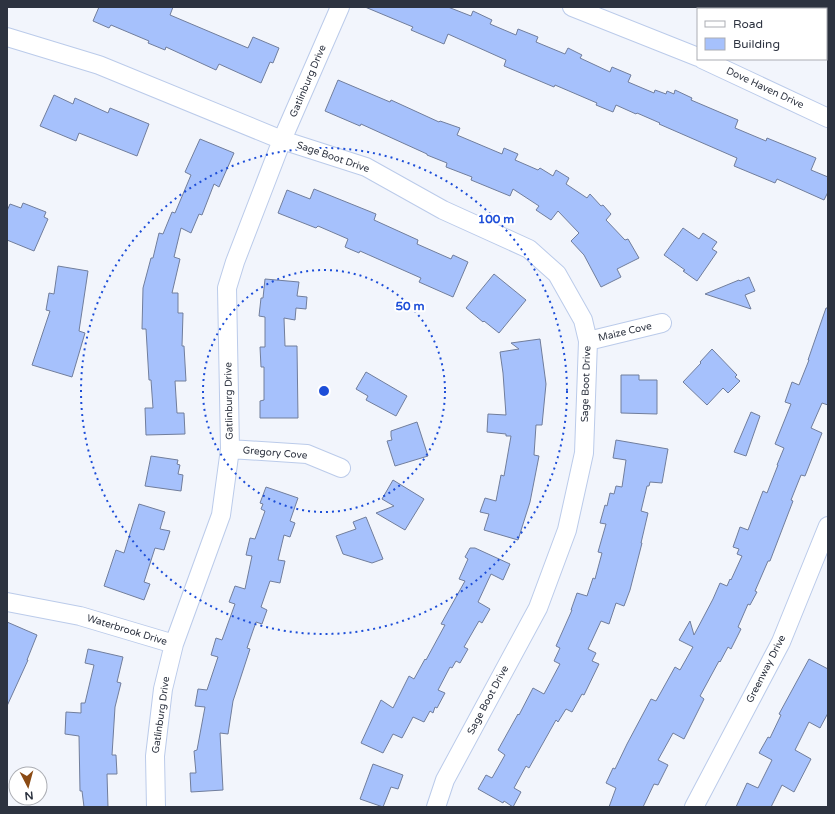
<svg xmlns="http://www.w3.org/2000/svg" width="835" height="814" font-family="'Varela Round',sans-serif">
	<rect width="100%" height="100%" fill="#f2f5fc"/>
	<path fill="#a6c1fc" stroke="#717e9c" d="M99,7h74l-3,8 78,33 5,-11 26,11 -6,15 -3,-1 -9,21 -42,-19 -3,6 -50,-23 -1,3 -17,-7 1,-2 -38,-16 -2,3 -16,-7z
		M365,7h83l23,9 2,-5 19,9 -2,4 26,11 2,-6 20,8 -2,5 29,12 3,-6 14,7 -2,3 30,14 2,-5 19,8 -3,7 26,11 1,-3 11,4 1,-3 7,3 1,-4 17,8 -1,2 47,20 -3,8 31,13 1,-3 49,20 -5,12 17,7v15l-4,8 -47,-21 -2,4 -41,-17 3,-8 -78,-34 1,-1 -23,-10 -1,1 -20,-9 -3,7 -17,-7 1,-2 -42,-18 -1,2 -50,-21 2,-6 -58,-26 -4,10 -33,-14 2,-3z
		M338,80l52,22 1,-2 48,22 1,-1 20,7 -3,7 45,19 2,-6 14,6 -3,6 23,10 2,-2 13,8 3,-6 13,8 -3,6 21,14 3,-4 11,12 2,-1 8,9 -5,6 19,20 3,-1 11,19 -22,11 4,8 -20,10 -17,-32 -13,-14 8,-8 -21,-22 -7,9 -15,-10 3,-4 -26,-17 -3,7 -39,-16 1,-3 -26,-10 1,-4 -20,-8v-1l-66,-30 -1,2 -35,-15z
		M54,95l19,9 2,-6 33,15 2,-5 39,16 -12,32 -58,-23 -3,8 -36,-15z
		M200,139l34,14 -15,34 -5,-3 -12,31 -3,-1 -8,19 -10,-5 -7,29 6,2 -8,34h6v20h5l-1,33h2l2,35h-11l2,32h7l1,21 -39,1 -1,-27h8l-2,-28h-2l-3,-51h-4l1,-41 8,-30h2l6,-25 4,1 9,-22 3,1 16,-38 -6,-3z
		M314,189l62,25 -2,6 44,20 -1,4 34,15 2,-4 15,7 -15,35 -34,-15 2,-4 -61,-27 -1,2 -14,-6 3,-8 -30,-13 -2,2 -38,-15 9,-23 23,9z
		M23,203l23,9 -2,5 4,2 -14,32 -27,-11v-29l3,-7 11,4z
		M683,228l16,11 4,-6 14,9 -5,7 5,3 -20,29 -14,-10 2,-1 -21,-15z
		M58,266l30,5 -9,60 6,2 -13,44 -40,-12 18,-54 -4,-1 3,-17 5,1z
		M494,274l32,26 -27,33 -15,-12 -1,1 -17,-14z
		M749,277l6,14 -10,4 6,14 -46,-15 34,-14 1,1z
		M265,279l34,3 -2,14 10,1 -1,12 -10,-1 -1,12 -11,-2 1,28h12l1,72h-38v-17l4,-1v-33h-3l-1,-20h5v-30l-6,-1 2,-18h2z
		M826,308h2v97l-6,-2 -11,25 11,5 -17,43 -4,-1 -10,25 2,1 -23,60h-2l-13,30 2,1 -7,13 -2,-1 -10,23 3,2 -10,20 -3,-2 -8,15 -1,-1 -19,35 4,3 -20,40 -11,-6 -15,27 10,5 -10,20 -4,-1 -11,23h-34l7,-19 -10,-5 7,-15 2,1 12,-25 24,-45 5,2 19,-34 5,3 13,-23 -14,-7 11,-19 4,14 19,-36 7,-16 7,3 3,-7 1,1 11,-24 -5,-2 2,-5 -6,-2 7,-20 8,3 15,-39 4,2 11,-28h-1l7,-17 -9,-4 16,-40 -6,-2 7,-20 7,3 10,-25h-1z
		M540,339l6,45 -4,41h-6l-2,30 5,1 -9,46 -12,38 -34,-10 5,-16 -9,-2 5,-14 11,3 5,-26 3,1 7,-40h-5v-2l-19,-2 1,-18 18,1 -3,-42 -3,-21 19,-3 -8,-6z
		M712,349l25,26 -2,2 5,4 -12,12 -5,-5 -16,17 -24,-23 18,-19 -1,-1z
		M366,372l41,24 -11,20 -30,-16 2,-4 -12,-7z
		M621,375h18v5h18v34l-36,-1z
		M751,412l9,4 -14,40 -12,-4z
		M417,422l11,34 -33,10 -8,-25 5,-1 -1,-4v-5z
		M616,440l52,9 -6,34 -12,-1 -1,4h-2l-6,25 7,2 -7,30h1l-12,47 -6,16 -8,-3 -7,21 -8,-3 -13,28 8,4 -4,8 7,3 -15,31 -2,-1 -10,18 -6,-3 -8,13 -2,-2 -27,48 -3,-2 -12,22 7,4 -8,15 -9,-6 -1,2 -25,-14 8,-14 6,3 13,-23 -7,-5 20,-36 1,1 14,-27 11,6 16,-30 -6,-3 6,-13 -4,-2 16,-36h-1l6,-17 10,3 6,-18 2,1 7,-26 -4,-1 8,-28 -6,-1 5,-18 2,1 3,-13 4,1 2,-8 6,1 4,-27 -13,-2z
		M151,456l27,4 -1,4 3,1 -2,9 5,1 -2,16 -36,-5z
		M393,480l31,19 -19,31 -29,-17 18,-7 -12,-7z
		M266,487l32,11 -8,23 5,2 -5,14 -6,-2 -6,25 7,1 -5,22 -10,-2 -9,26 6,3 -5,14 -6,-2 -9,26 3,1 -17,52 -5,33 -8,-1 3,57 -32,2 -1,-19h6l-2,-22 3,-1 8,-43 -10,-1 3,-17 9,1 11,-33 -7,-2 5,-17 6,2 13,-36 -6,-2 6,-16 10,3 7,-33 -6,-1 4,-17 5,1 10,-28 -4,-2 2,-5 -3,-1z
		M139,504l26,8 -5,17 10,2 -6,19 -9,-2 -11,34 6,2 -6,16 -40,-14 12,-36 8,3z
		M366,517l17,42 -11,4 -29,-9 -7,-18 20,-7 -3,-7z
		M470,548h5l35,16 -7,16 -12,-6 -13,28 12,7 -8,14 -3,-2 -15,26 4,2 -8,14 -4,-2 -4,7 -2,-1 -12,23 7,3 -8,15 -2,-1 -2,6 -3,-2 -6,11 -11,-5 -11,21 -9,-4 -10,19 -22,-10 20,-43 12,8 16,-32 5,3 11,-20 1,1 19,-35 -4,-1 24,-43 -6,-2 9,-20 -3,-2z
		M7,622l30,13 -10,25h1l-21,46z
		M88,649l35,8 -6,25 4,1 -6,24 -3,48h4l1,19h-10l1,33h-24l-2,-16h-2l-1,-55 -14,-2 1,-22 15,1v-10h4l9,-38 -9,-2z
		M809,659l19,10v44l-8,15 -11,-6 -14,28 16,9 -17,33 -12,-7 -11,22h-35l11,-24 11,5 14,-28 -13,-7 9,-16 2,1 11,-23 -2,-1z
		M373,764l30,11 -5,14 -7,-2 -8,20 -23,-8z"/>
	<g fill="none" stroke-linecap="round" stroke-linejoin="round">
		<g stroke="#bbcbea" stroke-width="20">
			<path id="minor" d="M572,7l126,50
				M718,9v-2
				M7,37l92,28 183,75 84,27 77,43 86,39 28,25 26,46 5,21 -4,112 -17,77 -29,78 -93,172 -9,27
				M702,59l126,59
				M588,341l74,-18
				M230,449l77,5 34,14
				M7,602l73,14 94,28
				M156,807l-1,-51 8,-67 11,-45 47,-129 9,-66 -3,-161 8,-26 47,-122 58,-133
				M694,807l87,-165 47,-116"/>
		</g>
		<use href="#minor" stroke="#fff" stroke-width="18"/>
	</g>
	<g fill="none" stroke="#1d4ed8" stroke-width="2" stroke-dasharray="2 4">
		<circle cx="324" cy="391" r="121"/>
		<circle cx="324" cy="391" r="243"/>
	</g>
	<g text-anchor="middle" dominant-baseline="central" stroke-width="4" stroke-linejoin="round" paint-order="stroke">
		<g font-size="10" fill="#2d3340" stroke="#fff">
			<text transform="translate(308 81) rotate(-67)">Gatlinburg Drive</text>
			<text transform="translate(765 88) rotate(25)">Dove Haven Drive</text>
			<text transform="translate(333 157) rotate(19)">Sage Boot Drive</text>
			<text transform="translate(625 332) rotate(-13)">Maize Cove</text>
			<text transform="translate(586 384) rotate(-88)">Sage Boot Drive</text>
			<text transform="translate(229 401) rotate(-91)">Gatlinburg Drive</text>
			<text transform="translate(275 453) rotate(5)">Gregory Cove</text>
			<text transform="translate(127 630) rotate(17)">Waterbrook Drive</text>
			<text transform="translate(766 669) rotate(-63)">Greenway Drive</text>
			<text transform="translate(488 700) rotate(-62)">Sage Boot Drive</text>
			<text transform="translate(161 715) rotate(-82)">Gatlinburg Drive</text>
		</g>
	</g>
	<circle cx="324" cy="391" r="6" fill="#1d4ed8" stroke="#fff" stroke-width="2"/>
	<g font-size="12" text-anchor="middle" font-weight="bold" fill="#1d4ed8" stroke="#fff" stroke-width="4" stroke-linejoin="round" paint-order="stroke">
		<text x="496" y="223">100 m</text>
		<text x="410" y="310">50 m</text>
	</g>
	<rect width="835" height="814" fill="none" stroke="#2d3340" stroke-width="16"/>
	<rect x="697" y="8" width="130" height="52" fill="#ffffff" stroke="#abadb3"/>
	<rect x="705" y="21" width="20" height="6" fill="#ffffff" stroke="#abadb3"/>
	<text x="733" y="28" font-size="12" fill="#2d3340">Road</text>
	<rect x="705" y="38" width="20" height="12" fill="#a6c1fc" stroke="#abadb3"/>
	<text x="733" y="48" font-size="12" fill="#2d3340">Building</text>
	<g transform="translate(28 786) rotate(174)"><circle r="19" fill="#ffffff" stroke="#abadb3"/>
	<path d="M0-3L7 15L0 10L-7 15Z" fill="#8b4b14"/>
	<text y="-6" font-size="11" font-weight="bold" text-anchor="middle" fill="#2d3340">N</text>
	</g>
</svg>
